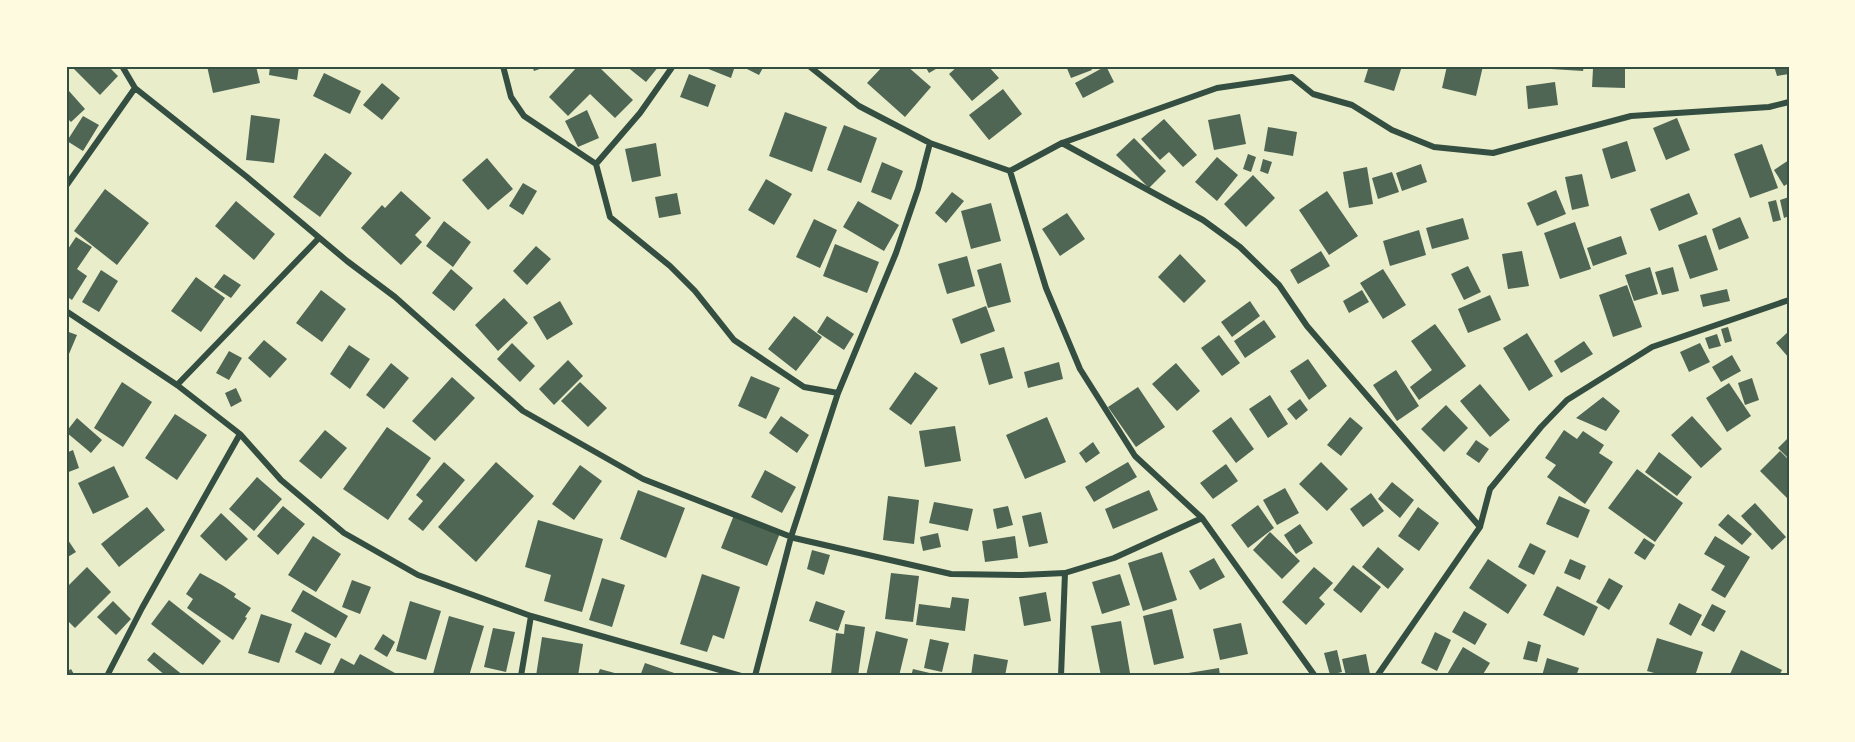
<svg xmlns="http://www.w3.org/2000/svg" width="1855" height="742" font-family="Rubik,sans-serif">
	<rect width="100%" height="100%" fill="#e9edc9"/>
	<path fill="#4f6655" d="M71,66h37l10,10 -18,19z
		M207,66h49l4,17 -47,10z
		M270,66h29l-2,14 -28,-5z
		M532,66h16l-14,5z
		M578,66h20l35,34 -18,18 -25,-24 -22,22 -19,-19z
		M626,66h33l-13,16z
		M701,66h34l-4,12z
		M741,66h23l-5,9z
		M883,66h24l24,21 -26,30 -38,-34z
		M925,66h16l-12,7z
		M958,66h30l11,12 -27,23 -23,-27z
		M1066,66h24l2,4 -21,8z
		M1106,66l8,16 -31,16 -8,-15z
		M1369,66h33l-8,25 -30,-9z
		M1447,66h36l-7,30 -34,-8z
		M1535,66h49l-1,5 -48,-3z
		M1604,66h21v22l-33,-1 1,-18h11z
		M1774,66h15v8l-12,2z
		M324,73l37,18 -11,23 -37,-18z
		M689,74l27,11 -8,22 -28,-10z
		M1555,82l3,23 -30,4 -2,-23z
		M382,83l18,15 -18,22 -19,-15z
		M1003,89l19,25 -33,26 -20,-25z
		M69,91l16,18 -14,13 -5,-5v-24z
		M587,110l12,28 -21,9 -13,-26z
		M785,112l42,15 -15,45 -43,-16z
		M1240,114l6,30 -32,6 -6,-30z
		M251,115l29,4 -6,44 -28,-3z
		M83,116l16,9 -16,26 -16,-10z
		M1677,118l13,32 -24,10 -13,-32z
		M1164,119l33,36 -14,12 -14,-15 -9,8 -19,-21z
		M844,125l33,13 -16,45 -34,-13z
		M1268,127l29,5 -4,24 -29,-5z
		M1134,138l32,33 -17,17 -33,-33z
		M1627,141l9,30 -25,8 -9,-30z
		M656,143l5,33 -29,6 -7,-33z
		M1762,144l16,44 -28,10 -16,-44z
		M325,153l27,20 -32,44 -27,-20z
		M1248,154l8,3 -5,15 -8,-3z
		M1217,157l21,18 -21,26 -22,-19z
		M487,158l26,31 -25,21 -26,-30z
		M1263,159l9,3 -4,12 -8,-3z
		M1789,160v23l-5,3 -10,-16z
		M882,162l21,9 -12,29 -20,-8z
		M1421,164l6,18 -25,9 -6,-18z
		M1367,167l6,37 -24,4 -6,-36z
		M1392,172l7,20 -21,7 -6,-21z
		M1582,174l7,32 -17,4 -7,-33z
		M1253,175l22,23 -29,29 -22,-23z
		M766,179l26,15 -18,31 -26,-15z
		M523,183l14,8 -14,24 -14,-9z
		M105,189l44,34 -32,42 -43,-34z
		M1556,190l10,24 -29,12 -10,-23z
		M401,191l30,27 -16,17 7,7 -21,23 -40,-37 21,-23 3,3z
		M1327,191l31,45 -29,19 -30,-45z
		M952,192l12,9 -18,22 -11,-10z
		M677,193l4,21 -22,4 -4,-21z
		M1689,193l9,21 -39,17 -9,-22z
		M1789,197v19l-5,2 -4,-18z
		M1776,200l5,20 -8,2 -5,-20z
		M236,201l39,33 -21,26 -39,-34z
		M858,201l41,24 -15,26 -41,-24z
		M991,203l10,38 -30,8 -10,-38z
		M1067,213l18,26 -25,17 -18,-27z
		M1740,217l9,21 -30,12 -7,-21z
		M1463,218l6,21 -37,10 -6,-21z
		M814,219l23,11 -17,38 -24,-11z
		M444,221l27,21 -18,25 -27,-21z
		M1575,222l16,47 -31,10 -16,-46z
		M1419,230l7,25 -36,11 -7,-25z
		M1706,235l12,35 -28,9 -12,-34z
		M1621,236l6,18 -34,12 -6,-18z
		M76,237l16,10 -15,22 10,7 -15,24 -6,-4v-44z
		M835,244l44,18 -12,31 -44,-17z
		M536,246l15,13 -24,26 -14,-14z
		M1321,251l9,15 -32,18 -8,-14z
		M1522,251l7,35 -21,3 -6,-35z
		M1180,254l26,27 -22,22 -26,-26z
		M967,256l8,30 -28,8 -9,-30z
		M1001,263l10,39 -23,6 -11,-38z
		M1468,266l13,26 -17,8 -13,-26z
		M1650,267l8,27 -24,7 -9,-26z
		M1673,267l6,24 -17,4 -7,-23z
		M451,269l22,19 -19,23 -22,-18z
		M1383,269l23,36 -23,14 -23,-36z
		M101,270l17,11 -19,31 -17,-10z
		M224,274l17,11 -10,13 -17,-11z
		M196,277l29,21 -24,34 -30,-21z
		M1627,285l15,42 -29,10 -14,-42z
		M1727,289l3,12 -27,6 -3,-12z
		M321,290l25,19 -24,33 -26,-19z
		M1362,290l7,12 -20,11 -6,-12z
		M1490,295l11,25 -33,13 -10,-24z
		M504,298l24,25 -30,28 -23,-26z
		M560,301l13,23 -26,16 -14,-23z
		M1250,301l10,15 -28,21 -11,-15z
		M986,306l9,25 -34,13 -9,-25z
		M794,316l28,21 -26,34 -28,-22z
		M827,316l27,18 -10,16 -27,-18z
		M1264,320l12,17 -31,21 -11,-17z
		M1435,324l31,42 -47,34 -9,-13 22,-17 -21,-29z
		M1728,327l4,14 -7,2 -4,-14z
		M66,331l11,4 -11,26z
		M1789,331v27l-13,-15z
		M1527,333l26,43 -24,15 -26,-43z
		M1717,334l4,12 -12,3 -4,-11z
		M1219,335l21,28 -18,13 -21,-28z
		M264,340l23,19 -17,19 -22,-20z
		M1584,341l9,13 -32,19 -7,-12z
		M512,343l23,23 -15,16 -23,-23z
		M1700,343l10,19 -21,10 -9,-20z
		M349,345l21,14 -20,30 -20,-15z
		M1004,347l9,31 -24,7 -9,-31z
		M229,351l13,7 -13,22 -13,-7z
		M1732,355l9,16 -20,11 -9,-15z
		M1308,359l19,27 -18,14 -19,-29z
		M568,360l15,16 -29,29 -15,-16z
		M1059,362l4,17 -35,9 -4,-16z
		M391,363l18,15 -25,31 -18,-14z
		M1176,363l24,28 -23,20 -25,-27z
		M1396,370l23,36 -22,15 -24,-36z
		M915,372l23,16 -27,37 -22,-16z
		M751,376l29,12 -14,31 -28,-13z
		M452,377l23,21 -40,43 -23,-20z
		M1752,378l7,22 -14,5 -7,-22z
		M122,382l30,20 -29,45 -29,-19z
		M580,382l27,26 -19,19 -27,-26z
		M1729,383l22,33 -24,16 -21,-34z
		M1480,384l30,36 -20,17 -30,-36z
		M1138,387l27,40 -29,20 -28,-40z
		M236,388l6,13 -11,6 -6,-14z
		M1270,395l18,29 -20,14 -19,-29z
		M1603,397l17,14 -14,20 -30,-13z
		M1300,399l8,11 -12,10 -9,-11z
		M1446,405l22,23 -24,24 -23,-23z
		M175,414l32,21 -30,45 -32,-22z
		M781,416l28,19 -12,18 -28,-20z
		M1692,416l30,33 -21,19 -30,-33z
		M1047,417l19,45 -41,17 -19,-44z
		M1231,417l23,32 -18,14 -24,-32z
		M1350,417l13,11 -22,28 -14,-11z
		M77,418l25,22 -11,13 -25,-21z
		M955,426l6,35 -36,6 -6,-36z
		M387,427l44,31 -43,62 -45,-31z
		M325,430l22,18 -26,31 -22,-18z
		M1564,430l13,9 6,-8 21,14 -5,8 14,9 -28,42 -38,-27 9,-12 -11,-7z
		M1789,437v22l-11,-11z
		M1476,440l13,9 -10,14 -13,-9z
		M1093,442l7,11 -14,10 -7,-10z
		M73,450l6,18 -13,5v-20z
		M1780,451l9,9v40l-29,-29z
		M1659,452l33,25 -15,19 -32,-24z
		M444,462l21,18 -42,51 -15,-12 15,-18 -7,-6z
		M496,462l38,34 -58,66 -38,-35z
		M1128,462l9,15 -43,25 -9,-15z
		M1321,462l27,27 -21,22 -28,-27z
		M1226,464l12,17 -25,18 -13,-16z
		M580,465l22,16 -28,39 -22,-16z
		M114,466l15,31 -36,17 -15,-31z
		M1637,469l46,34 -28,39 -47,-34z
		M765,470l31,17 -14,26 -31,-16z
		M257,477l25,22 -28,32 -25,-22z
		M1392,482l22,18 -14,18 -22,-19z
		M1285,488l14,25 -22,12 -14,-25z
		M638,490l47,18 -19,50 -46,-19z
		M1149,490l9,20 -45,19 -8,-20z
		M1371,493l13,18 -21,16 -13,-18z
		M888,496l31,4 -5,44 -31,-4z
		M1559,496l31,14 -12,28 -32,-14z
		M934,502l39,7 -5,22 -39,-8z
		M1755,503l31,34 -14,13 -31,-34z
		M1258,505l16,23 -26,20 -17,-23z
		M283,506l22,18 -27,31 -21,-19z
		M1008,506l5,19 -16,4 -4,-20z
		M147,507l18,23 -46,37 -18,-23z
		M1418,507l21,16 -20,28 -21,-15z
		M1041,512l7,31 -19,4 -7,-31z
		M221,513l27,26 -22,22 -26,-25z
		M1728,514l24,20 -10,11 -24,-20z
		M734,515l46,18 -13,33 -46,-18z
		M538,520l65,19 -21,73 -38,-11 7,-26 -26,-8z
		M1300,524l13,19 -17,11 -12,-19z
		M1270,532l30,29 -18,18 -29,-29z
		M938,533l3,14 -18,4 -3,-14z
		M313,536l28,18 -25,38 -28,-17z
		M1015,536l3,22 -33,4 -3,-21z
		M1715,536l35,21 -25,41 -14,-8 14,-24 -21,-12z
		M66,537l10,15 -10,6z
		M1644,538l11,7 -10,15 -11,-7z
		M1530,543l16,8 -12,24 -16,-8z
		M1378,547l26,22 -16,20 -26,-22z
		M812,550l18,5 -6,20 -17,-6z
		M1162,552l15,48 -34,11 -15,-48z
		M1214,558l11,19 -25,13 -11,-19z
		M1488,559l39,26 -19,29 -39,-26z
		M1570,559l16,7 -6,14 -16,-7z
		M1353,565l28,22 -20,26 -28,-23z
		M87,567l24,25 -36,36 -9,-9v-31z
		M1314,567l19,16 -14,15 6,6 -19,21 -24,-23z
		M200,573l22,12 14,9 -2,3 17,11 -6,9 2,1 -14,22 -46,-32 6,-9 -7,-5z
		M891,573l28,3 -6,46 -28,-3z
		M702,574l38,13 -16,52 -11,-4 -6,17 -27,-8z
		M1120,574l10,31 -28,9 -10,-32z
		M602,578l23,7 -13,42 -23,-7z
		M1609,578l14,8 -14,24 -13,-8z
		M352,580l19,7 -11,27 -18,-7z
		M1557,586l41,21 -14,29 -41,-21z
		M303,590l45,26 -12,22 -45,-27z
		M1046,592l5,29 -27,5 -5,-29z
		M952,597l17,2 -4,32 -49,-6 3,-21 31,4z
		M169,600l52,41 -18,24 -52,-41z
		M113,601l18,18 -15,16 -19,-18z
		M410,601l31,10 -15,49 -30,-9z
		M816,601l29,10 -7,20 -29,-10z
		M1679,603l23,12 -11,21 -22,-12z
		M1712,604l14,7 -12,21 -13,-7z
		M1172,609l12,49 -30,7 -11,-49z
		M1464,611l23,13 -12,21 -23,-13z
		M261,614l31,10 -13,39 -31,-10z
		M449,616l35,10 -15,50 -36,-2z
		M1121,621l9,52 -29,3 -10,-50z
		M1241,623l7,31 -28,6 -7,-31z
		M845,624l20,3 -7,49 -27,-2 5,-41 8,1z
		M493,628l22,4 -9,40 -22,-5z
		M876,631l32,8 -9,37h-33z
		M305,632l26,12 -10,21 -26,-13z
		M1435,632l16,8 -14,31 -16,-8z
		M383,634l12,8 -8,15 -13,-8z
		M542,637l41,7 -5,32h-42z
		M1657,638l46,14 -8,24h-30l-18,-5z
		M930,639l19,4 -7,29 -18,-4z
		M1528,641l13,4 -4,17 -14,-3z
		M1463,647l27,16 -8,13h-36z
		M1337,650l5,22 -12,3 -6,-22z
		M1741,650l41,20 -3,6h-45l-4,-2z
		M154,652l30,24h-18l-19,-16z
		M360,654l35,19 -2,3h-61l9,-18 13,7z
		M974,654l34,6 -3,16h-34z
		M1366,654l4,20 -24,2 -4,-17z
		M1547,658l32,10 -3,8h-34z
		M645,663l38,13h-43z
		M1219,668l1,8h-44v-1z
		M71,669l4,7h-9v-4z
		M600,669l22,6 -1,1h-24z
		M913,669l25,6v1h-27z"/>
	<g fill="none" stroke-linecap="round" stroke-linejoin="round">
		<path stroke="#344e41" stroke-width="6" d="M122,66l13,22 112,89 100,84 48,36 128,114 120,68 151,59 157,36 71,1 43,-2 49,-15 88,-40
			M503,66l8,31 13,19 72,48 14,53 60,49 25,25 39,49 70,47 34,6
			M809,66l50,40 71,37 80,28 52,-28 155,-55 75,-11 21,17 39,11 40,25 42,17 59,6 138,-37 138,-9 20,-5
			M1062,143l141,77 37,27 39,38 28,41 173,201
			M596,164l44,-51 33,-47
			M1010,171l36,117 34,81 55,87 67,62 113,158
			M66,186l69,-98
			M66,311l111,74 63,49 41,46 63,53 74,42 113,41 210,60
			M177,385l142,-147
			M107,676l35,-68 98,-174
			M521,676l10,-60
			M755,676l36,-139 47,-144 58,-140 22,-64 12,-46
			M1061,676l4,-103
			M1377,676l103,-149 10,-38 51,-62 26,-27 85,-53 137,-47"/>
	</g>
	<rect width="1855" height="742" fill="none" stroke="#fefae0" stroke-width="135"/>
	<rect x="68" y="68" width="1720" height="606" fill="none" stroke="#344e41" stroke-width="2"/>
</svg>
